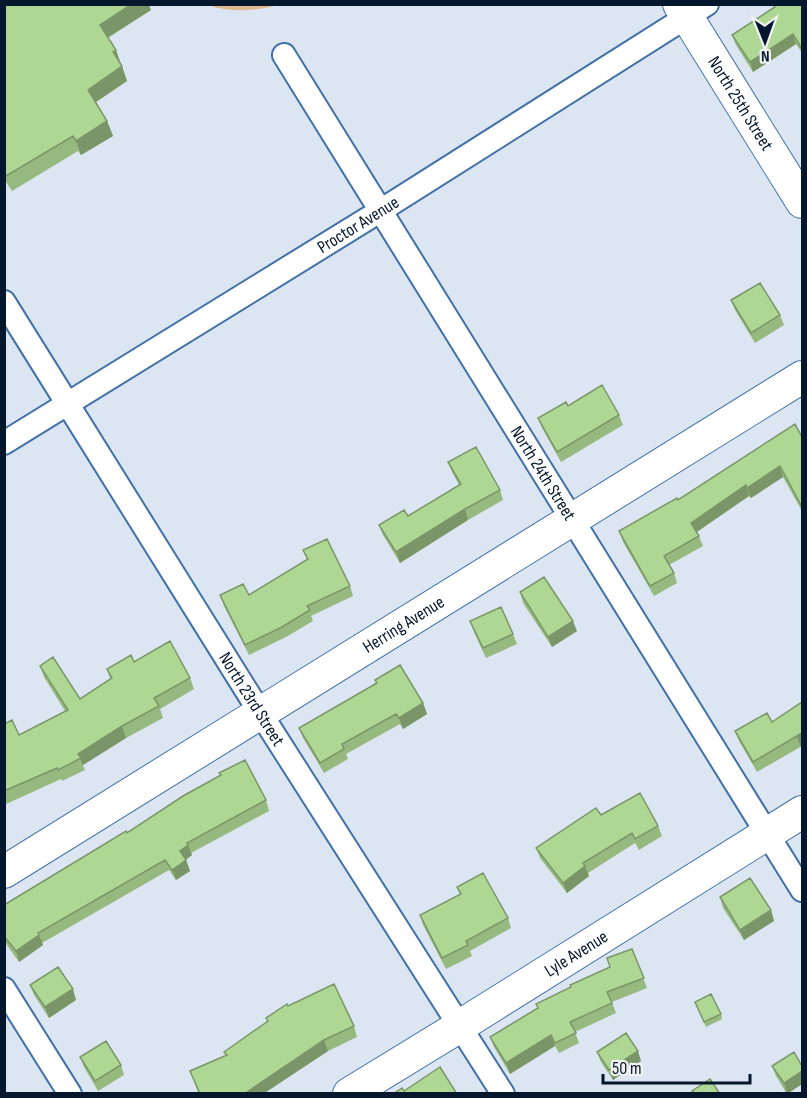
<svg xmlns="http://www.w3.org/2000/svg" width="807" height="1098" font-family="'Sofia Sans Condensed',sans-serif">
	<rect width="100%" height="100%" fill="#dce6f3"/>
	<path fill="#dcb88a" d="M208,5v-1l70,1c-22,6 -47,8 -70,0z"/>
	<g fill="none" stroke-linecap="round" stroke-linejoin="round">
		<g stroke="#4271a8" stroke-width="26">
			<g id="street">
				<path id="s1" d="M284,55l518,835"/>
				<path id="s2" d="M4,302l257,412 242,380"/>
				<path id="s3" d="M4,443l376,-232 327,-207"/>
				<path d="M4,989l66,105"/>
			</g>
		</g>
		<g stroke="#4271a8" stroke-width="34">
			<g id="secondary">
				<path id="s4" d="M679,4l123,198"/>
				<path id="s5" d="M4,872l798,-495"/>
				<path id="s6" d="M349,1094l111,-68 342,-214"/>
			</g>
		</g>
		<use href="#street" stroke="#fff" stroke-width="22"/>
		<use href="#secondary" stroke="#fff" stroke-width="32"/>
	</g>
	<path fill="#96b97f" d="M4,4l147,6 -43,28 8,12 11,31 -31,21 11,19 6,15 -32,19 -3,-4 -66,40 -8,-12z
		M802,4v49l-6,-9 -43,28 -17,-27 -4,-10 42,-28 -1,-2z
		M731,300l49,15 4,10 -29,18 -20,-33z
		M568,406l51,9 4,10 -62,37 -19,-34 -4,-10z
		M802,437v74l-19,-34 -32,21 -2,-2 -52,36 6,14 -34,19 5,8 3,10 -23,13 -31,-54 -4,-11 59,-31z
		M448,462l52,28 3,10 -35,20 -68,43 -17,-28 -4,-10 29,-9 51,-31 -7,-13z
		M303,550l47,36 3,10 -42,20 2,5 -27,16 -37,18 -25,-49 -4,-11h29l58,-35z
		M520,592l57,39 -25,16 -29,-44z
		M470,621l43,13 4,10 -31,14 -12,-26z
		M134,662l56,16 4,11 -34,20 3,9 -37,20 -43,27 2,5 -23,11 -1,-2 -57,26v-81l15,11 46,-24 -21,-34 -4,-11 40,33 30,-20 -3,-10z
		M375,680l48,23 4,11 -24,15 -3,-5 -54,30 2,5 -24,14 -21,-35 -4,-10 77,-45z
		M802,702v44l-45,26 -18,-31 -4,-10 37,-9z
		M266,800l3,11 -78,42 1,2 -6,5 4,11 -14,9 -7,-10 -127,73 1,2 -24,17 -15,-21v-36l123,-72z
		M601,815l57,11 4,10 -23,14 -4,-7 -47,30 1,3 -22,17 -27,-35 -4,-10z
		M457,887l51,31 3,10 -41,23 2,5 -26,13 -23,-44 -3,-10 40,-20z
		M720,897l51,13 3,11 -30,19 -21,-32z
		M632,949l15,39 -35,14 4,11 -41,19 4,11 -20,10 -4,-7 -45,28 -16,-27 -4,-10 81,-50 39,-20z
		M30,985l46,15 -27,18 -15,-23z
		M288,1006l66,20 3,11 -29,14 -65,43h-64l-9,-23 36,-15 -2,-4 44,-30 -2,-4z
		M697,1007l24,7 1,5 -16,8z
		M597,1052l44,9 -28,19 -12,-18z
		M80,1057l41,8 3,10 -26,16 -14,-24z
		M772,1066h30v18l-15,10 -11,-18z"/>
	<path fill="#7a9668" d="M132,4h17l2,6 -46,29 -5,-14z
		M793,34l3,10 -43,28 -3,-10z
		M116,50l5,15 -8,-13z
		M122,66l5,15 -34,23 -5,-14z
		M107,121l6,15 -32,19 -5,-14z
		M780,466l3,11 -32,21 -4,-10z
		M746,485l3,11 -54,37 -4,-10z
		M465,509l3,11 -68,43 -4,-11z
		M573,621l4,10 -25,16 -4,-10z
		M423,703l4,11 -24,15 -4,-11z
		M122,726l4,12 -43,27 -5,-11z
		M802,733v13l-1,1 -4,-10z
		M188,845l4,10 -9,6 -3,-10z
		M186,860l4,11 -14,9 -4,-10z
		M585,866l4,10 -22,17 -4,-10z
		M771,910l3,11 -30,19 -4,-10z
		M39,935l4,10 -24,17 -3,-11z
		M73,989l3,11 -27,18 -4,-11z
		M551,1035l4,11 -45,28 -4,-11z
		M324,1040l4,11 -65,43h-19z
		M638,1051l3,10 -28,19 -4,-10z
		M802,1071v13l-15,10 -3,-11z"/>
	<path fill="#afd794" stroke="#7a9668" stroke-width="1.5" d="M4,4h128l-32,21 16,25 -3,2 9,14 -34,24 19,31 -31,20 -3,-5 -67,40 -2,-3z
		M774,4h28v45l-9,-15 -43,28 -18,-27 43,-28 -2,-2z
		M760,283l20,32 -29,18 -20,-33z
		M602,385l17,30 -62,37 -19,-34 28,-16 2,4z
		M795,424l7,13v70l-22,-41 -33,22 -1,-3 -55,38 8,13 -35,20 10,17 -24,13 -31,-55 58,-33 1,2z
		M476,447l24,43 -35,19 -69,43 -17,-27 25,-15 4,6 53,-32 -13,-22z
		M327,539l23,47 -43,20 3,4 -28,17 -37,18 -25,-50 23,-11 6,11 59,-36 -5,-9z
		M544,577l29,44 -25,16 -28,-45z
		M501,607l12,27 -30,14 -13,-27z
		M170,641l20,37 -36,20 5,8 -37,20 -44,28 3,4 -23,12 -1,-2 -53,23v-67l8,-4 7,15 49,-25 -28,-44 13,-9 27,42 32,-21 -5,-9 24,-14 3,7z
		M400,665l23,38 -24,15 -3,-4 -54,30 2,5 -24,14 -21,-35 78,-45 -2,-3z
		M802,702v31l-49,29 -18,-31 32,-18 5,9z
		M245,760l21,40 -79,43 1,2 -8,6 6,9 -14,10 -7,-10 -127,73 1,2 -23,16 -12,-15v-31l122,-74 1,2 56,-37 38,-21 -2,-2z
		M640,793l18,33 -23,13 -3,-6 -49,30 2,3 -22,17 -27,-35 60,-40 5,7z
		M483,873l25,45 -42,23 2,4 -26,13 -22,-43 41,-21 -4,-7z
		M750,878l21,32 -31,20 -20,-33z
		M632,949l12,29 -37,14 5,11 -42,19 6,11 -21,10 -4,-8 -45,28 -16,-26 48,-29 -2,-4 35,-17 -1,-2 40,-18 -3,-9z
		M58,967l15,22 -28,18 -15,-22z
		M334,984l20,42 -30,14 -80,54h-44l-10,-23 37,-16 -3,-3 44,-31 -2,-3 21,-14 1,2z
		M711,994l10,20 -17,8 -9,-20z
		M626,1033l12,18 -29,19 -12,-18z
		M106,1041l15,24 -26,16 -15,-24z
		M794,1052l8,14v5l-18,12 -12,-17z
		M440,1067l17,27h-64l9,-6 2,3z
		M710,1079l10,15h-26l-2,-3z"/>
	<g text-anchor="middle" dominant-baseline="central" stroke-width="4.5" stroke-linejoin="round" paint-order="stroke">
		<g font-size="18" fill="#04172c" stroke="#f2f2f2">
			<text stroke="none"><textPath href="#s4" startOffset="117">North 25th Street</textPath></text>
			<text stroke="none"><textPath href="#s3" startOffset="416">Proctor Avenue</textPath></text>
			<text stroke="none"><textPath href="#s1" startOffset="492">North 24th Street</textPath></text>
			<text stroke="none"><textPath href="#s5" startOffset="470">Herring Avenue</textPath></text>
			<text stroke="none"><textPath href="#s2" startOffset="468">North 23rd Street</textPath></text>
			<text stroke="none"><textPath href="#s6" startOffset="267">Lyle Avenue</textPath></text>
		</g>
	</g>
	<rect width="807" height="1098" fill="none" stroke="#04172c" stroke-width="12"/>
	<g transform="translate(765 42) rotate(179)" stroke="#f2f2f2" stroke-width="4.5" paint-order="stroke">
	<path d="M0-4.5L10 22L0 15L-10 22Z" fill="#04172c"/>
	<text y="-9" font-size="16" font-weight="bold" text-anchor="middle" fill="#04172c">N</text>
	</g>
	<path d="M603 1074v9h147v-9" fill="none" stroke="#04172c" stroke-width="3"/>
	<text x="612" y="1074" font-size="18" fill="#04172c" stroke="#f2f2f2" stroke-width="4.5" paint-order="stroke">50 m</text>
</svg>
